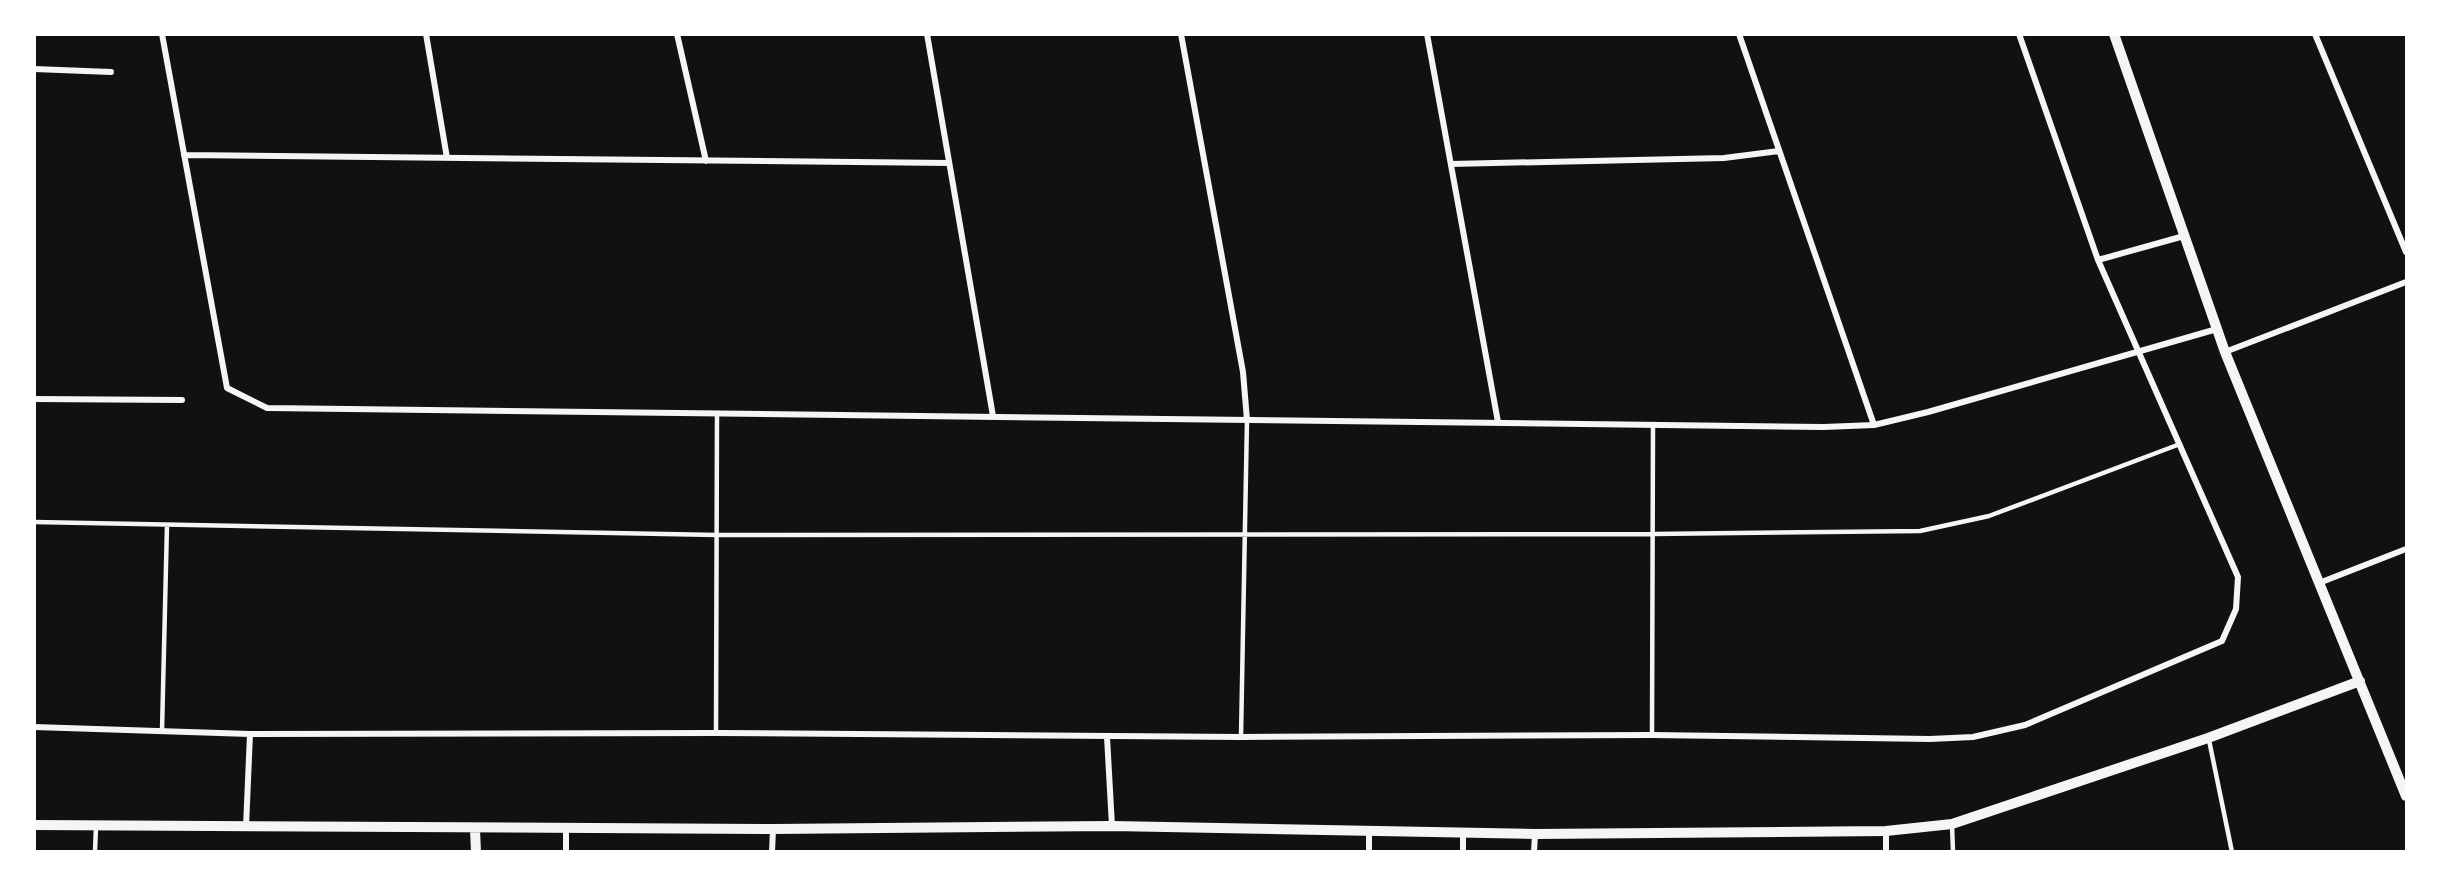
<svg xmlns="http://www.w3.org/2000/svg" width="2441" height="886" font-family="'DejaVu Sans',sans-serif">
	<rect width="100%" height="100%" fill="#111"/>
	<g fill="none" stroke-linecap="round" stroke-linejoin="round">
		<path stroke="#f5f5f5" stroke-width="4.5" d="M34,522l683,13 936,-1 267,-3 69,-15 191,-72
			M162,731l5,-206
			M716,733l1,-320
			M1652,735l1,-311
			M1241,737l6,-317
			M2209,740l23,112
			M1952,824l1,28
			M95,852l1,-26"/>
		<path stroke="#f5f5f5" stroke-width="6" d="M162,34l65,354 40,20 1557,19 50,-2 54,-13 289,-83
			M426,34l21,124
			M677,34l29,127
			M927,34l66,382
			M1181,34l62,338 4,48
			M1427,34l71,388
			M1739,34l135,391
			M2315,34l91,218
			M34,69l77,3
			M184,155l765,8
			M1451,164l273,-6 55,-7
			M2098,260l86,-24
			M2225,352l181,-70
			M34,399l148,1
			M2319,583l87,-34
			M34,727l216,7 466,-1 525,4 411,-2 278,4 43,-2 52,-12 197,-84 14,-32 2,-32 -140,-317 -79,-226
			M1107,737l5,89
			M246,827l4,-93
			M1886,831v21
			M1369,832v20
			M1463,832v20
			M566,852v-24
			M772,852l1,-23
			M1534,852l1,-18"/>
		<path stroke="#f5f5f5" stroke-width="10" d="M2114,34l111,318 181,444
			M34,825l739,4 339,-3 423,8 351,-3 66,-7 256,-86 152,-57
			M475,829l1,23"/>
	</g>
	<rect width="2441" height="886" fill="none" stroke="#ffffff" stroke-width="72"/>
</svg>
